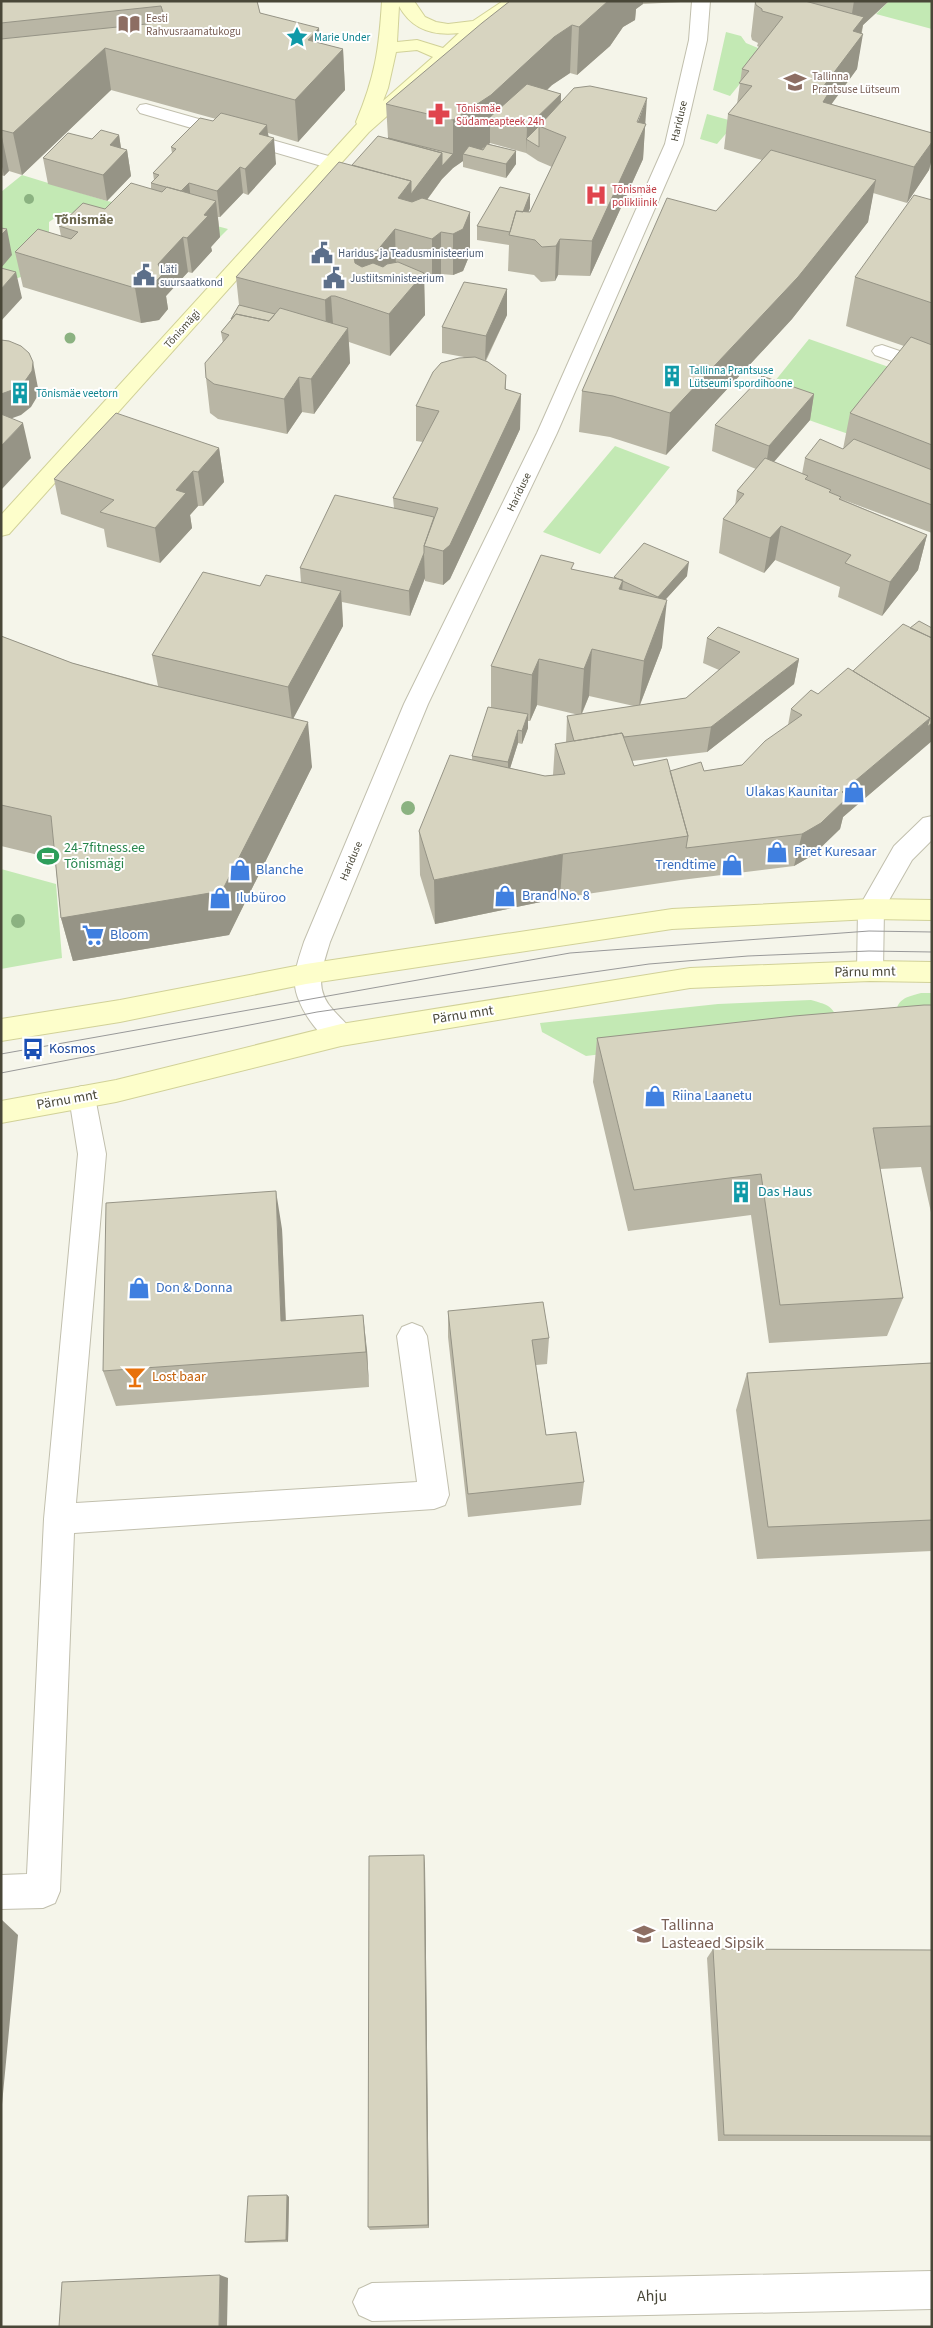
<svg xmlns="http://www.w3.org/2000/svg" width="933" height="2328" font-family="'Source Sans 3',sans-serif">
	<rect width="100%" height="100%" fill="#f5f5ea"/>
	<path fill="#c3e9b4" d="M889,1h43v28l-56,-15z
		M726,32l15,4 5,7 12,5 -11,27 -17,21 -17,-6z
		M707,114l29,8 -19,22 -17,-5z
		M22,175l85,26 47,8 74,20 -8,8 -48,-15 -89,-9h-21l-13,9v19l-28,36 -10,3 -10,-1v-87z
		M809,339l94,33 -49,64 -96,-34z
		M615,446l55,21 -70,87 -57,-22z
		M1,869l55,15 6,74 -61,11z
		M921,993h11v34l-36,-11c0,-17 10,-19 25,-23z
		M811,1000c17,5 21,5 28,22l-77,12 -176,22 -44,-24 -2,-9 178,-19z"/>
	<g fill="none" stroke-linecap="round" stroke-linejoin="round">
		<g stroke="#c1bfad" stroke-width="2">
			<path id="lane" d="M146,104l193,55 2,4 -2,4h-14l-185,-54 -3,-4 3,-4z
				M882,345l50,17v13l-57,-20 -3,-4 3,-4z
				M82,1086l10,3 3,8 11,57 -30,349 341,-21 -20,-146 5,-9 10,-4 10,4 5,9 22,159 -4,10 -11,4 -360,24 -14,358 -5,12 -12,5 -42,1v-34l26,-1 17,-355 34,-365 -9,-57 3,-8z"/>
		</g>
		<g stroke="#c1bfad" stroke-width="2">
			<path id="street" d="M692,1h18l-3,39 -24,104 -126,289 -129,271 -98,238c-8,27 -17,47 4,69 7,8 15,14 20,24l-4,8c-3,1 -7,3 -11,2 -19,-3 -44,-42 -44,-61 -1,-14 5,-29 9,-42l100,-238 133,-271 128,-289 24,-104z
				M932,816v24l-20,20 -28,49 -1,62 -4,7 -9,3 -9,-3 -4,-7 1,-62 36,-63 29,-28z
				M932,2271v38l-560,12 -13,-6 -6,-13 6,-13 13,-6z"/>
		</g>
		<g stroke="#d1d198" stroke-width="2">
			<path id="secondary" d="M382,1h32l11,16 11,5 12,2 25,-3 30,-20h20l-39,29 -115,102 -360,402 -8,2v-21l356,-391 -1,-2c19,-45 23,-72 26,-121zM399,6c13,24 35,30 60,27l-16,15 -26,-8 -20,2zM417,50l16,7 -50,44 5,-13 8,-36z
				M871,899l61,1v20l-61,-1 -199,10 -366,55 -186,38 -119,19v-22l119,-19 186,-36 366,-55z
				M870,961l62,1v20l-62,-1 -180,7 -349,58 -225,56 -115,21v-22l115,-21 225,-56 349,-56z"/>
		</g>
		<use href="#lane" fill="#fff" fill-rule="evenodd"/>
		<use href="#street" fill="#fff" fill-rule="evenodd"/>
		<use href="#secondary" fill="#fdfecb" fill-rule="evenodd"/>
		<path stroke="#999" stroke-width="1" d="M1,1054l569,-101 299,-22 63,1
			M1,1073l316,-61 332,-48 99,-8 121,-5 63,1"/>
	</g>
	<g fill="#8bb281">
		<circle cx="29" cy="199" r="5"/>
		<circle cx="70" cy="338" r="5.5"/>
		<circle cx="408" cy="808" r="7"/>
		<circle cx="18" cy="921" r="7"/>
	</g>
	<path fill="#b9b6a5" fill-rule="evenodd" d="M1,1h256l3,12 60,30 23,6 2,41 -47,52 -30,-9 8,31 -28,31 -5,-2 -23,24h-2l2,20 -9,10 1,4 -20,22 -4,-1 -22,24 2,13 -9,11 -18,3 -118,-36 -8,-35 46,-16 -2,-10 46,-17 46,-20v-6l3,-3 -1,-7 19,-20 -1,-6 42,-26 3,-2 -105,-29 -89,85 -13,-4 -5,5 -3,-1z
		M510,1h171v1l-38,2 -7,5 -1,11 -12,7 -13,19 -33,29 -7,-2 -18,12 -5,5 14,4v9l84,21 -2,35 -53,117 -32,-1 -3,6 -14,1 -7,-7 -26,-4 1,-26 -32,-5v-14l53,-32v14l-2,4h2l22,-45 -14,-6 -12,-8 -36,-10 -1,1 27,7v13l-10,14 -43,-11v-6l-10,7 -11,11 -15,21 43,54 -7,17 -10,4 -12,-1 -9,7 -8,-2 1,36 -35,41 -41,-14 1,21 -36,51 -12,-2 -15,22 -69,-15 -8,-6 -4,-35 17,-35 -2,-11 10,-12 8,-15 -3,-28 116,-112 36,-27 -2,-34z
		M755,1h134l-26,24 -6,44 -26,35 101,29v25l-3,12 -22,33 -34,-10 -5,29 -76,97 -126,136 -56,-18 -31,-5 3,-41 134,-180 46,-51 -38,-11 4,-35 9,-10 5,-35 17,-22 -2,-1 1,-3 -6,-3 -1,-4z
		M119,135l2,13 6,2 4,26 -24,25 -59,-17 -5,-26 49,-19z
		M932,200v333l-91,-34 86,36 -9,35 -36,46 -44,-19 2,-10 -65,-27 -11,13 -45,-20 4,-34 12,-13 2,-15 19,-22 -44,-18 3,-26 99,-31 -4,26 -36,42 28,12 3,-16 38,-9 7,-36 54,-67 -58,-20 9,-49z
		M507,289v26l-21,46 20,14v15l14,39 -70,150 -7,6 -18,-4v-3l-15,38 -68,-14 1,24 -50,92 19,49 -83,168 -156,26 -12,-43 -6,-59 -54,-13v-210l71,27 86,23 -6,-31 108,-69 41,-3 -1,-15 94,-60 -1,-10 30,-56 -7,-1v-35l48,-49 -22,-4v-26z
		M219,448l5,34 -21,24h-5l-8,9 2,13 -32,35 -53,-16 -3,-18 -43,-15 -7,-35z
		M574,570l40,8v-1l73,-1 -22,24 -3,47 -22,58 46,-7 33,-28 -16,-7 4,-25 92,21 -5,25 -87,68 -75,9 2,5 36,5h34l38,-6 46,-40 3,-16 27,-15 102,57 -77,66 -3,12 -27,26 -19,11 -113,14 -121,18 -125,26 -15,-49 -1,-44 53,-71v-4l19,-48v-42zM589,696l45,10 -52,8zM537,705l42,10 -12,1 -1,27 -11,1 -2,31 -8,1 -35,-8 8,-25 4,1 6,-16v-7h2z
		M932,1005v212l-11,-50 -41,2 23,129 -16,38 -118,7 -18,-128 -123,16 -35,-149 4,-44z
		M282,1229l4,92 81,29 2,37 -253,19 -13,-35z
		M448,1311l101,27 -2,26 -11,1 10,70 38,47 -3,23 -113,12 -20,-180z
		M932,1363v188l-175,8 -21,-149 11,-37z
		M424,1855l1,11 4,362 -59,2 -2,-3z
		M713,1949l219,1v191h-214l-11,-183z
		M287,2195l2,2 -1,45 -40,1 -3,-1z"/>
	<path fill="#969486" d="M608,1h35v3l-7,5 -1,11 -12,7 -13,19 -33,29 2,-48z
		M854,1h35l-26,24 -3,13 3,-4 -6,35 -29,40 -11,28 6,-50 25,-49z
		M572,25l-2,48 -18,12 -40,38 -22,-6v26l-18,13 -9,-2v7l-10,7 -11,11 -30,41 -14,-22 13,-17 31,-28 11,1v-34l101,-83z
		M319,28l3,42 -14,-30z
		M105,48l6,42 -89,85 -9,-42z
		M343,49l2,41 -47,52 -3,-42z
		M561,94l-1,26 -21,6v14l-13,-1v14l1,-26z
		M647,98l-4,61 -53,117 2,-35z
		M267,125l2,19 5,-6 2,26 -28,31 -3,-26 14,-35z
		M1,132l8,39 -5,5 -3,-14z
		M119,135l3,20 5,-5 4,26 -24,25 -4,-26 7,-30z
		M932,142v16l-3,12 -22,33 7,-36z
		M516,151v13l-10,14v-14z
		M240,167l3,26 -23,24 -3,-26z
		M876,180l-8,42 -76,97 -126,136 4,-42z
		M189,183l3,26 -11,-17z
		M530,194v14l-11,29 -4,-5z
		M216,201l4,36 -9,10 1,4 -20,22 -5,-35 17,-23z
		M470,212v42l-7,17 -10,4v-41z
		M7,229l5,26 -11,13v-33z
		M395,229l1,41 -39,29 -3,-42z
		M441,232v42l-9,7v-42z
		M183,237l5,35 -22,24 2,13 -9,11 -18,3 -6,-35z
		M560,239l-2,36 -3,6 1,-35z
		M16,272l6,26 -21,23v-32z
		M424,273l1,42 -35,41 -1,-42z
		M507,289v26l-22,46 1,-25z
		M331,296l3,42 -8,-10 -1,-28z
		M348,328l2,35 -36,51 -3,-35z
		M33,362l5,26 -1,9 -6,10 -10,8 -14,5 -6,14v-40z
		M299,377l3,35 -15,22 -3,-35z
		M521,394l-1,35 -70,150 -7,6v-34z
		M814,394l-4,26 -45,52 4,-26z
		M23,423l8,35 -30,32v-44z
		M219,448l5,34 -21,24 -5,-34z
		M193,471l5,35 -8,9 2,13 -32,35 -5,-35 21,-38z
		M781,526l-6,34 -11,13 6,-35z
		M927,535l-9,35 -36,46 8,-34z
		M424,553l1,25 -15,38 -1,-25z
		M689,562l-2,14 -31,34 2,-13z
		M623,580l-4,47v-38z
		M341,591l2,35 -51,95 -4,-34z
		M667,600l-5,47 -23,60 5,-46z
		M592,649l-3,47 -8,19 3,-46z
		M539,659l-2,46 -7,16 2,-46z
		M799,659l-5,25 -87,68 4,-25z
		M528,714v14l-6,16v-13z
		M930,718l2,5v18l-89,76 -3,12 -27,26 -19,11 8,-32 40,-42z
		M308,722l4,45 -83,168 -156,26 -12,-43z
		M518,730v13l-10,32v-13z
		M563,854l-3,44 -125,26 -1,-44z
		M276,1191l6,38 5,128 -6,-36z
		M363,1315l4,35 2,37 -3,-35z
		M424,1855l1,11 4,362 -1,-3z
		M1,1919l17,16 -17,180z
		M287,2195l2,2 -1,45 -2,-2z
		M220,2275l8,3 -1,49h-8z"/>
	<path fill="#d7d4c0" stroke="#969486" d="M1,1h256l3,12 59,15 -11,12 35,9 -48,51 -190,-52 -92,85 -12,-3v-91l165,-17 -5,-16 -160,17z
		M510,1h98l-29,26 -7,-2 -18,12 -63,58 -38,25 -67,-16 96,-81z
		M755,1h50l59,16 -11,14 10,3 -40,53 8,2 -8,13 109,31v9l-18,25 -186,-53 24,-28 -13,-3 10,-12 -7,-2 41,-52 -21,-6v-2l-6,-4z
		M527,84l34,10 -34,33 -37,-10z
		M590,86l57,12 -10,24 9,2 -54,117 -32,-2 -4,7 -14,1 -7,-7 -26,-5 7,-24 14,1 36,-75 -27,-11 35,-38z
		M221,113l46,12 -8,9 15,4 -29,31 -5,-2 -23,24 -28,-8 -8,8 -30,-8 8,-8 -6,-2 23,-24 -5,-2 29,-29 13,3z
		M539,126v21l-13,-8z
		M101,130l18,5 -9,10 17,5 -24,25 -60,-17 25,-25 24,6z
		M378,136l64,17 -31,41v-13l-59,-16z
		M388,138l65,16 -11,12v-13z
		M487,144l29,7 -10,13 -43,-10 6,-8 14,4z
		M771,150l105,30 -78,97 -128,136 -57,-17 -31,-5 85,-193 49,13z
		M339,162l72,19 -13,17 14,4 10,-4 48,14 -7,17 -10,5 -12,-2 -9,7 -37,-10 -19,23 -22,5 1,6 7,4 11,-4 10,4 4,-3 11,-2 26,11 -35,41 -54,-18h-4l-6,4 -89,-23z
		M131,183l31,9 5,-5 49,14 -12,14 4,1 -21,22 -4,-1 -25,27 5,10 -10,10 -18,4 -120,-36 23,-23 33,10 7,-7 -19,-6 24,-23 22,6z
		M500,187l30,7 -7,18 -7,-1 -6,21 -33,-6z
		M914,195l18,5v103l-77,-26z
		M1,228l6,1 -6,6z
		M1,268l15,4 -15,17z
		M464,282l43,7 -21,47 -44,-9z
		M239,305l36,9 -6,7 -33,-7 -5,5z
		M280,308l68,20 -37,51 -12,-2 -15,22 -70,-15 -8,-6 -1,-15 24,-28 -8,-3 15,-18 33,7z
		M911,337l21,8v100l-82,-32z
		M1,340l8,1 12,5 8,7 4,9 -1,9 -7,10 -10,8 -14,5z
		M475,357l13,5 18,13 -1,14 16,5 -71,151 -7,6 -19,-5 14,-38 -45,-10 46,-87 -23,-5 17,-34 8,-9 18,-5z
		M762,376l52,18 -45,52 -54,-21z
		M116,413l103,35 -21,24 -5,-1 -17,19 10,3 -31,35 -55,-16 14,-12 -60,-21z
		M1,414l22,9 -22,23z
		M820,439l23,10 11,-10 78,31v35l-127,-47z
		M765,458l43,18 -3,3 26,11 -2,2 12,5 -2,2 88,36 -37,47 -45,-19 6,-8 -70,-29 -11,12 -47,-19 21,-25 -7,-3z
		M335,495l99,22 -10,29v7l-15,38 -109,-23z
		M644,543l45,19 -31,35 -44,-20z
		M541,555l33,8 -3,6 52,11 -4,9 48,11 -23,61 -52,-12 -8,20 -45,-10 -7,16 -41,-9z
		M203,572l57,14 6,-11 75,16 -53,96 -136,-32z
		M919,621l13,7v10l-22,-10z
		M903,624l29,14v85l-5,4 3,-9 -77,-47z
		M718,627l81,32 -88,68 -87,10 -2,-4 -48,8 -7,-25 119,-18 54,-46 -33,-14z
		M1,636l71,27 75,21 161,38 -86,169 -161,27 -10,-102 -50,-11z
		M848,668l82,50 -88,74 6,5 -27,26 -19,11 -116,14 2,-12 -18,-65 31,-9 3,9 38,-6 23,-24 37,-26 -11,-6 20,-19 7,4z
		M488,707l40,7 -6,17 -4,-1 -10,32 -36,-6z
		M622,733l12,33 33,-7 21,77 -125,18 -129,26 -15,-49 31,-76 95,21 20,-2 -10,-30z
		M924,1005h8v121l-59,2 30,170 -123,7 -19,-131 -127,16 -37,-152 197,-22z
		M276,1191l5,130 82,-6 3,37 -263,19 3,-168z
		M543,1302l6,36 -17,2 14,95 30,-3 8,50 -116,12 -20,-183z
		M932,1363v157l-164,7 -21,-154z
		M424,1855l4,370 -60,2 1,-371z
		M713,1949l219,1v186l-208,-1z
		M287,2195l-1,45 -41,2 3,-46z
		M220,2275l-1,52h-160l3,-45z"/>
	<defs>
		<g id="library-bare" transform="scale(1.725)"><path d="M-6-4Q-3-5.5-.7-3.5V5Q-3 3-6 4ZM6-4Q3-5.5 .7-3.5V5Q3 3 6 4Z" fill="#8d6e63" stroke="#fff" stroke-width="2.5" paint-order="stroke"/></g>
		<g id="sight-bare" transform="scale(1.725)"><path d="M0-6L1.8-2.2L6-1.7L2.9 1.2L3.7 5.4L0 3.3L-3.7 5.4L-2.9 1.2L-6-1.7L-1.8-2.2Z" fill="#0f9aa8" stroke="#fff" stroke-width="2.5" paint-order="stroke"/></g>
		<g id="school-bare" transform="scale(1.725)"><path d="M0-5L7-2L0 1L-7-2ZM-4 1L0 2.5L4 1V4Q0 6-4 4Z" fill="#8d6e63" stroke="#fff" stroke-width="2.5" paint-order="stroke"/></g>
		<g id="pharmacy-bare" transform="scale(1.725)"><path d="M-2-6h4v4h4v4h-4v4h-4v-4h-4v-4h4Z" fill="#e0444e" stroke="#fff" stroke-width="2.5" paint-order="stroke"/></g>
		<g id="hospital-bare" transform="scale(1.725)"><path d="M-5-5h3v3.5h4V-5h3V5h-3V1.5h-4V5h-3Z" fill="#e0444e" stroke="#fff" stroke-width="2.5" paint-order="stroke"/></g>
		<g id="civic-bare" transform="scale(1.725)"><path d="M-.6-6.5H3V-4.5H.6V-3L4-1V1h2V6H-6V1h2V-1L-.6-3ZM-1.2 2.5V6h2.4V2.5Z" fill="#5c6f8a" stroke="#fff" stroke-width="2.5" paint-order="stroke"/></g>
		<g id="building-bare" transform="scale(1.725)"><path d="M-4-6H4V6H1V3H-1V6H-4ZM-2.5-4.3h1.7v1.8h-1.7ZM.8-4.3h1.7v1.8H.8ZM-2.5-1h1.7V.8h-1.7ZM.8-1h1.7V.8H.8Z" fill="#0f9aa8" stroke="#fff" stroke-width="2.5" paint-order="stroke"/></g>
		<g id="shop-bare" transform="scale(1.725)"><path d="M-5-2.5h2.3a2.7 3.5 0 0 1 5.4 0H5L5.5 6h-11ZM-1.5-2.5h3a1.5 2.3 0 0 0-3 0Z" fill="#3f7fe0" stroke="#fff" stroke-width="2.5" paint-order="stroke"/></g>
		<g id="stadium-bare" transform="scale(1.725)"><path d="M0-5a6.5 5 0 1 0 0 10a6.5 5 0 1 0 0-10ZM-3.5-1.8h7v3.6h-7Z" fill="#2e9e5b" stroke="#fff" stroke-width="2.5" paint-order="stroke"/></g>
		<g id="supermarket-bare" transform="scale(1.725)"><path d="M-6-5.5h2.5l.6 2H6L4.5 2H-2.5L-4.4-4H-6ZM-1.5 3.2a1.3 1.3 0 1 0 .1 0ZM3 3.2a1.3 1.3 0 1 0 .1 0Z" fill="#3f7fe0" stroke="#fff" stroke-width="2.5" paint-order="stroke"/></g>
		<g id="bus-bare" transform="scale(1.725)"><path d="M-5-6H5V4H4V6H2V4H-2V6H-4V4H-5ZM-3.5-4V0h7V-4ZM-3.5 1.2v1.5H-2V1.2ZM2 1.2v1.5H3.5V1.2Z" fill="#1a4fb4" stroke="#fff" stroke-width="2.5" paint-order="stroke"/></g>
		<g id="bar-bare" transform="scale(1.725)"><path d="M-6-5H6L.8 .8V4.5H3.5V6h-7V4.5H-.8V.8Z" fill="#e8710a" stroke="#fff" stroke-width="2.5" paint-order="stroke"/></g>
	</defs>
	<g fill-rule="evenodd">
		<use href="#library-bare" x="129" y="24"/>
		<use href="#sight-bare" x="297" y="37"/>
		<use href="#school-bare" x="795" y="82"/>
		<use href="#pharmacy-bare" x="439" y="114"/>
		<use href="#hospital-bare" x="596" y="195"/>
		<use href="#civic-bare" x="322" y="253"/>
		<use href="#civic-bare" x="144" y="275"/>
		<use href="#civic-bare" x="334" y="278"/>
		<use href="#building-bare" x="672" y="376"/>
		<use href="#building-bare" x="20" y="393"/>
		<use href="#shop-bare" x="854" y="792"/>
		<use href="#shop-bare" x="777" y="852"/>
		<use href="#stadium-bare" x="48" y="856"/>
		<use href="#shop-bare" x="732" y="865"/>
		<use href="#shop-bare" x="240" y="870"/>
		<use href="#shop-bare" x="505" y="896"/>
		<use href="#shop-bare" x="220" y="898"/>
		<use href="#supermarket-bare" x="93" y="935"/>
		<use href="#bus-bare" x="33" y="1049"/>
		<use href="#shop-bare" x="655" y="1096"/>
		<use href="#building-bare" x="741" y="1192"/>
		<use href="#shop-bare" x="139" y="1288"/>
		<use href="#bar-bare" x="135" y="1377"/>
		<use href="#school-bare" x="644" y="1934"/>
	</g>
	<g text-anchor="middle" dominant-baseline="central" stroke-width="4" stroke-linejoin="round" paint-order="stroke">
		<g font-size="11" fill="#785e54" stroke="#fff" text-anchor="start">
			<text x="146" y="18">Eesti<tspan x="146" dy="13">Rahvusraamatukogu</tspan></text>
			<text x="812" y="76">Tallinna<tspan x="812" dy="13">Prantsuse Lütseum</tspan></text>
		</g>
		<g font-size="11" fill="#0d838f" stroke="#fff" text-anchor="start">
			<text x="314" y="37">Marie Under</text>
			<text x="689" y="370">Tallinna Prantsuse<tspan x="689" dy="13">Lütseumi spordihoone</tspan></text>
			<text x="36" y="393">Tõnismäe veetorn</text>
		</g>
		<g font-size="11" fill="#be3a42" stroke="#fff" text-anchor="start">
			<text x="456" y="108">Tõnismäe<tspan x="456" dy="13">Südameapteek 24h</tspan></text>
			<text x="612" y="189">Tõnismäe<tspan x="612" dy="13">polikliinik</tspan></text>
		</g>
		<g font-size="11" fill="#494738" stroke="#fff">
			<text transform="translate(679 121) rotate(-77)">Hariduse</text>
			<text transform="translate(182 329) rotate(-48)">Tõnismägi</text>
			<text transform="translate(519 492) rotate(-64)">Hariduse</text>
			<text transform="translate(351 861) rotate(-67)">Hariduse</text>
		</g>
		<g font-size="11" fill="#4e5e75" stroke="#fff" text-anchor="start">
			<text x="338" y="253">Haridus- ja Teadusministeerium</text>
			<text x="160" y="269">Läti<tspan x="160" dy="13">suursaatkond</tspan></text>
			<text x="350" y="278">Justiitsministeerium</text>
		</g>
		<g font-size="14" font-weight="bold" fill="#6c684f" stroke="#fff">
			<text x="84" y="220">Tõnismäe</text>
		</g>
		<g font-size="14" fill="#366cbe" stroke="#fff" text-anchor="start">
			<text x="838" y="792" text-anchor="end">Ulakas Kaunitar</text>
			<text x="794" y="852">Piret Kuresaar</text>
			<text x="716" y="865" text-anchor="end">Trendtime</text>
			<text x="256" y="870">Blanche</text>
			<text x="522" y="896">Brand No. 8</text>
			<text x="236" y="898">Ilubüroo</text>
			<text x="110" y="935">Bloom</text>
			<text x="672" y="1096">Riina Laanetu</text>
			<text x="156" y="1288">Don &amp; Donna</text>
		</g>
		<g font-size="14" fill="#27864d" stroke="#fff" text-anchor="start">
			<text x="64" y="848">24-7fitness.ee<tspan x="64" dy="16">Tõnismägi</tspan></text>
		</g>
		<g font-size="14" fill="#494738" stroke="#fff">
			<text transform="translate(865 972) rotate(-1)">Pärnu mnt</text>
			<text transform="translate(463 1015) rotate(-9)">Pärnu mnt</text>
			<text transform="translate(67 1100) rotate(-10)">Pärnu mnt</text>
		</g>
		<g font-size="14" fill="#164399" stroke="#fff" text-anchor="start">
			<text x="49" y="1049">Kosmos</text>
		</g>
		<g font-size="14" fill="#0d838f" stroke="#fff" text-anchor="start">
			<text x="758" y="1192">Das Haus</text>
		</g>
		<g font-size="14" fill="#c56008" stroke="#fff" text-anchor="start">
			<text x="152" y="1377">Lost baar</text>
		</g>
		<g font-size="16" fill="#785e54" stroke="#fff" text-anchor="start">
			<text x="661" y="1925">Tallinna<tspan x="661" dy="18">Lasteaed Sipsik</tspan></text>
		</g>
		<g font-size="16" fill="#494738" stroke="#fff">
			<text transform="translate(652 2296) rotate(-1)">Ahju</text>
		</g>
	</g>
	<rect width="933" height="2328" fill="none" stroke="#494738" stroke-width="5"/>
</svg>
